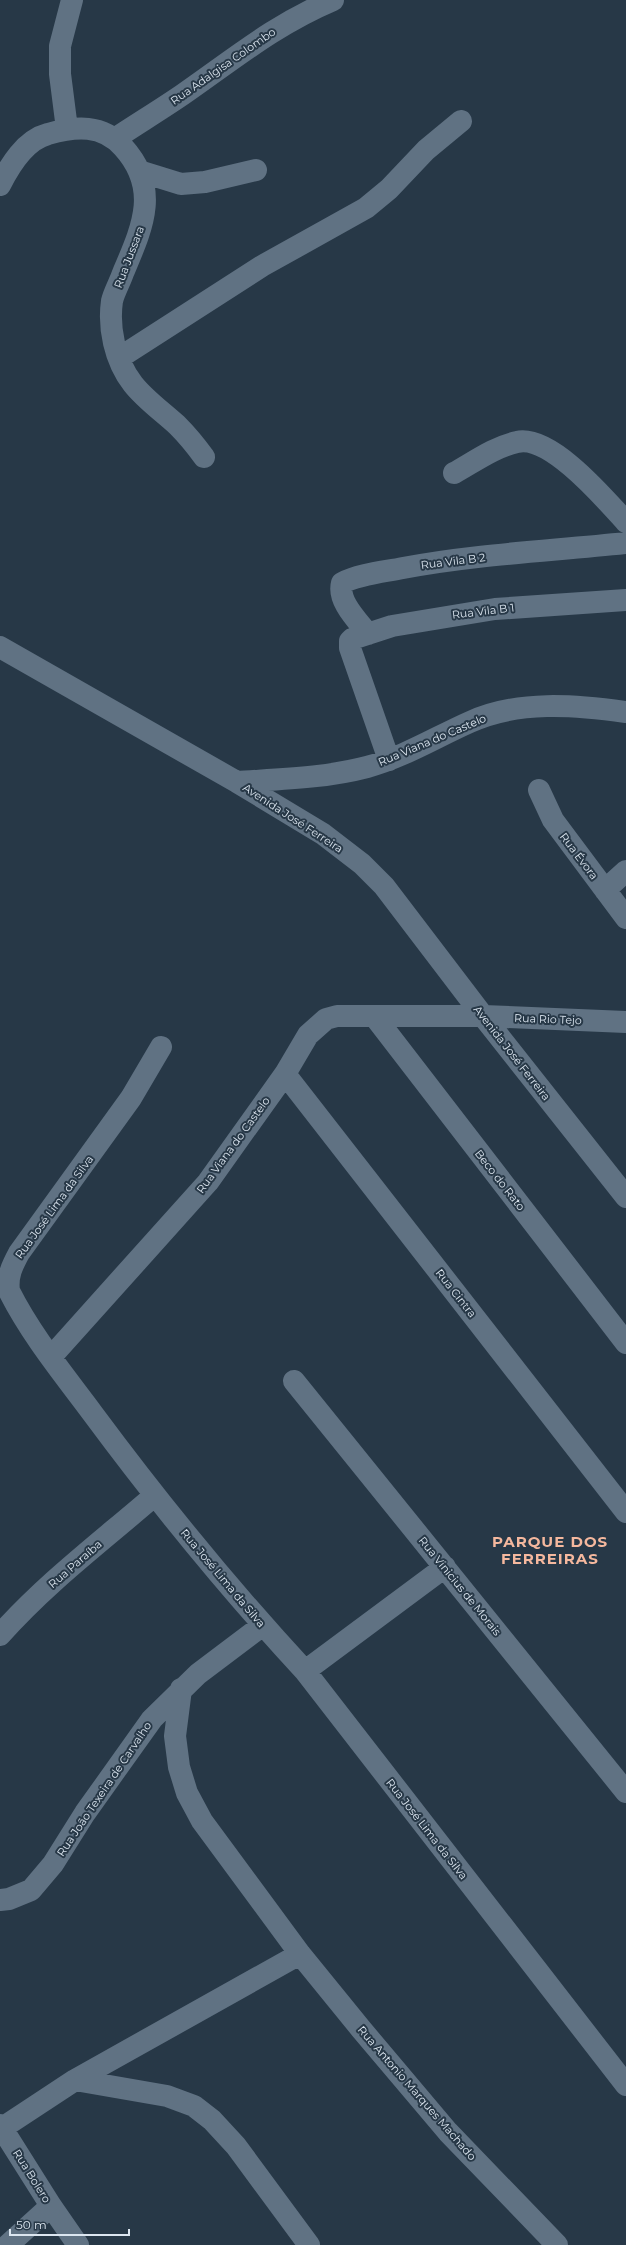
<svg xmlns="http://www.w3.org/2000/svg" width="626" height="2245" font-family="Montserrat,sans-serif">
	<rect width="100%" height="100%" fill="#273847"/>
	<g fill="none" stroke-linecap="round" stroke-linejoin="round">
		<path stroke="#607283" stroke-width="22" d="M67,129l-7,-55v-28l12,-46
			M116,138c21,-14 44,-28 66,-43 52,-36 92,-70 151,-95
			M139,171l42,13 24,-2 51,-12
			M0,185c10,-20 25,-45 48,-51 28,-8 54,-10 75,13 38,42 19,81 0,126 -3,9 -9,19 -11,28 -2,14 -1,29 2,42 10,43 34,56 63,82 10,10 19,21 27,32
			M119,358l143,-92 104,-58 23,-19 37,-39 35,-29
			M454,473c20,-11 40,-26 63,-31 33,-8 88,57 109,80
			M368,634c-10,-13 -31,-33 -26,-51 18,-9 41,-11 61,-15 74,-14 149,-17 223,-25
			M0,647l237,135 86,52 39,30 22,22 99,130 143,181
			M389,760l-39,-112v-7l2,-2 40,-13 103,-17 131,-9
			M237,782c44,-3 88,-4 130,-15 37,-10 69,-30 103,-45 48,-22 105,-17 156,-10
			M539,790l14,30 73,98
			M605,890l21,-19
			M375,1017l251,326
			M161,1047l-30,51 -112,155c-7,13 -12,23 -10,38 22,44 55,84 84,123 66,89 136,175 212,257l321,414
			M285,1074l341,438
			M51,1357l157,-175 77,-108 23,-39 18,-16 11,-3h146l143,6
			M294,1381l332,411
			M0,1635c46,-52 102,-94 154,-139
			M305,1671l140,-104
			M181,1689l-6,47 4,31 8,26 15,28 98,133 61,75 87,103 109,113
			M0,1900l9,-1 22,-9 22,-26 32,-51 67,-94 46,-45 65,-49
			M75,2080l92,16 27,10 18,14 24,26 73,99
			M0,2125l51,81 27,39
			M2,2128l73,-48 225,-126
			M8,2245l43,-39"/>
	</g>
	<g text-anchor="middle" dominant-baseline="central" stroke-width="4" stroke-linejoin="round" paint-order="stroke">
		<g font-size="11" fill="#dce6f0" stroke="#273847">
			<text transform="translate(223 66) rotate(-35)">Rua Adalgisa Colombo</text>
			<text transform="translate(129 257) rotate(-69)">Rua Jussara</text>
			<text transform="translate(453 561) rotate(-7)">Rua Vila B 2</text>
			<text transform="translate(483 611) rotate(-7)">Rua Vila B 1</text>
			<text transform="translate(432 740) rotate(-23)">Rua Viana do Castelo</text>
			<text transform="translate(293 818) rotate(33)">Avenida José Ferreira</text>
			<text transform="translate(579 856) rotate(53)">Rua Évora</text>
			<text transform="translate(548 1019) rotate(2)">Rua Rio Tejo</text>
			<text transform="translate(512 1053) rotate(52)">Avenida José Ferreira</text>
			<text transform="translate(233 1145) rotate(-54)">Rua Viana do Castelo</text>
			<text transform="translate(500 1180) rotate(52)">Beco do Rato</text>
			<text transform="translate(54 1207) rotate(-54)">Rua José Lima da Silva</text>
			<text transform="translate(456 1293) rotate(52)">Rua Cintra</text>
			<text transform="translate(75 1564) rotate(-41)">Rua Paraíba</text>
			<text transform="translate(223 1578) rotate(50)">Rua José Lima da Silva</text>
			<text transform="translate(460 1586) rotate(51)">Rua Vinicius de Morais</text>
			<text transform="translate(104 1789) rotate(-56)">Rua João Texeira de Carvalho</text>
			<text transform="translate(427 1829) rotate(52)">Rua José Lima da Silva</text>
			<text transform="translate(417 2093) rotate(49)">Rua Antonio Marques Machado</text>
			<text transform="translate(32 2176) rotate(58)">Rua Bolero</text>
		</g>
		<g font-size="15" font-weight="bold" letter-spacing="1" fill="#f5b89e" stroke="#273847">
			<text x="550" y="1541">PARQUE DOS<tspan x="550" dy="17">FERREIRAS</tspan></text>
		</g>
	</g>
	<path d="M10 2229v6h119v-6" fill="none" stroke="#dce6f0" stroke-width="2"/>
	<text x="16" y="2229" font-size="12" fill="#dce6f0" stroke="#273847" stroke-width="3" paint-order="stroke">50 m</text>
</svg>
